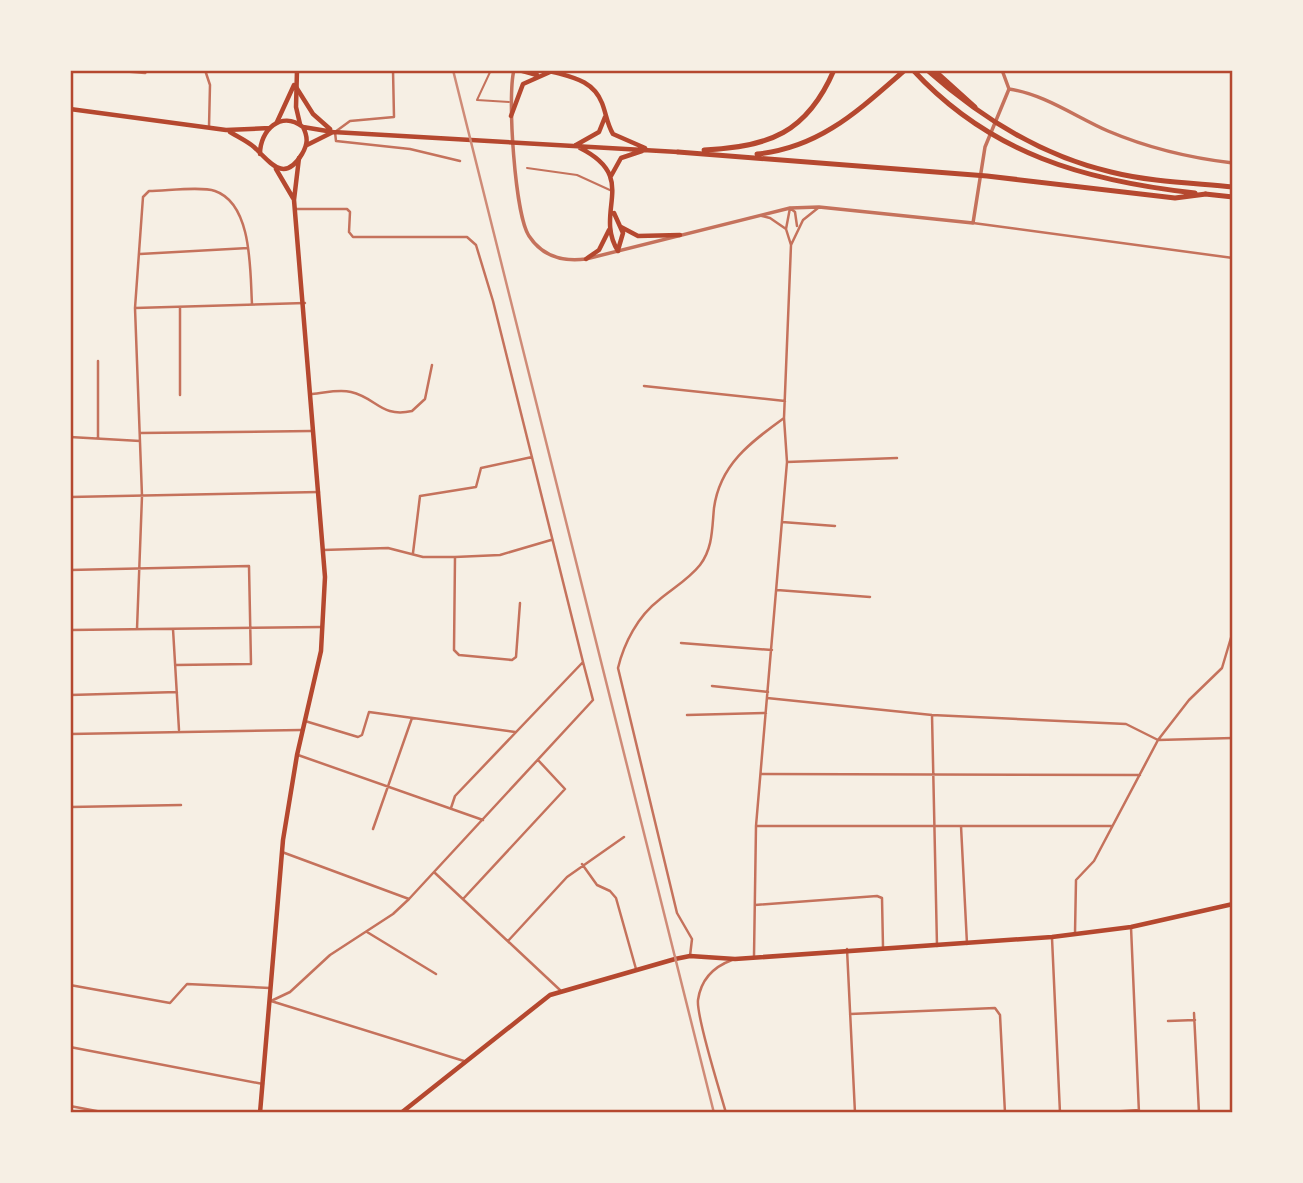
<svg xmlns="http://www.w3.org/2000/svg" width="1303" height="1183" font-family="Commissioner,sans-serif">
	<rect width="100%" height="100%" fill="#f6efe4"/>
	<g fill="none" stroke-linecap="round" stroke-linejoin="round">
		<path stroke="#c5725c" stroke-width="2" d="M491,70l-14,30 32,2
			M527,168l50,7 35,16"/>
		<path stroke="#c5725c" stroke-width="2.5" d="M108,70l37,3 3,-3
			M205,70l5,15 -1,42
			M393,70l1,47 -44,4 -15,11 1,9 74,8 50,12
			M790,208l-4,21 5,16
			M790,208l5,4 2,14
			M296,209h51l3,3 -1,20 4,5h114l9,8 17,56 90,361 -128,134 -4,12
			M762,216l8,2 16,11
			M973,223l260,35
			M140,254l108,-6
			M135,308l170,-5
			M644,386l141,15
			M312,394c13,-1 26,-5 39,-2 26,6 30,26 61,19l13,-12 7,-34
			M180,395v-88
			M140,433l171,-2
			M70,437l70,4
			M98,438v-77
			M787,462l110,-4
			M70,497l249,-5
			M782,522l53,4
			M323,550l65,-2 35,9h32l45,-2 51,-15
			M413,553l7,-57 56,-9 5,-19 51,-11
			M455,557l-1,93 5,5 53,5 4,-3 4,-54
			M70,570l179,-4 2,98 -76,1
			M777,590l93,7
			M137,629l5,-133 -7,-188 8,-111 6,-6c17,0 52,-5 66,0 38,13 35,82 37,113
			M173,629l6,101
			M70,630l252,-3
			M681,643l91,7
			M712,686l56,6
			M70,695l107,-3
			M767,698l165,17 194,9 32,16 75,-2
			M687,715l79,-2
			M932,715l5,231
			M305,721l53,16 4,-2 7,-23 146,20
			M70,734l231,-4
			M298,755l185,65
			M762,774l378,1
			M70,807l111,-2
			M756,826h356
			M961,826l6,118
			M373,829l39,-111
			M282,852l127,47
			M582,864l15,21 13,6 6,7 20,71
			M435,873l125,117
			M463,899l102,-110 -27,-29
			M755,905l122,-9 5,2 1,49
			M1131,927l8,186
			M367,932l69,42
			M1075,933l1,-53 18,-19 64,-121 31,-40 33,-32 11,-37
			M1052,938l8,175
			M508,941l59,-64 57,-40
			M847,949l8,164
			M690,956l2,-17 -15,-26 -59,-245c6,-25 20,-52 41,-68 13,-11 30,-21 41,-35 13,-17 12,-37 14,-57 6,-44 37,-66 70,-90
			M754,956l2,-130 31,-364 -3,-44 7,-173 12,-25 15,-12
			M70,985l100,18 17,-19 83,4
			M271,1001l19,-9 40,-37 63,-41 16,-15 184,-199 -10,-38
			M271,1001l193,60
			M1194,1013l5,100
			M850,1014l145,-6 5,7 5,98
			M1168,1021l27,-1
			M70,1047l193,37
			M70,1106l37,7
			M726,1113c-6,-22 -30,-96 -28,-113 3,-21 15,-33 34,-40
			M1094,1113l45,-3"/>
		<path stroke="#c5725c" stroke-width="3.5" d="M514,70c-7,26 1,145 15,166 13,20 34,26 57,23l204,-51 29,-1 154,16 12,-76 24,-58
			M1002,70l7,19
			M1009,89c35,5 67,28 99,42 40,17 82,27 125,32"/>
		<path stroke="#b5482f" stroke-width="4.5" d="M297,70l-1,37 4,17
			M277,122l17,-37
			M276,169l17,29
			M260,1113l23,-273 14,-85 24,-104 4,-74 -31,-377 5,-42
			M401,1113l149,-118 125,-36 15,-3 45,3 317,-22 79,-10 102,-23"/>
		<path stroke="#b5482f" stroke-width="4.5" d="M519,70l18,5
			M547,70c21,7 45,8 55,33 4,10 5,21 11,31l32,14
			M296,87l17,27 17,15
			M70,109l156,21 44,-2
			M511,116l12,-32 27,-12
			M303,127l30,5 345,20
			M230,132c8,5 17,9 24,15 16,15 30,37 48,7 6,-10 6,-17 1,-27 -22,-17 -43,3 -43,27
			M307,145l26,-13
			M576,145l23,-13 6,-15
			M580,148c60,30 13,63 38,103
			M611,176l10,-18 21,-7
			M614,213l9,20 -5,17
			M621,227l17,9 42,-1
			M586,259l13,-9 10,-20"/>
		<path stroke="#b5482f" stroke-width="5" d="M913,70c77,84 173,111 282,123
			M927,70c53,47 114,86 184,102 40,10 82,11 122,15
			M934,70l41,37
			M704,150c65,-3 103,-17 130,-80
			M678,152l309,24 188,22 31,-4
			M757,154c63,-6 102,-44 148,-84
			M1205,194l28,3"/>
		<path stroke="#cf8b77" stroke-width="2.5" d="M453,70l261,1043"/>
	</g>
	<rect width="1303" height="1183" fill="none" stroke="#f6efe4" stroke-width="144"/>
	<rect x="72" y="72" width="1159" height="1039" fill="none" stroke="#b5482f" stroke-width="2.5"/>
</svg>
